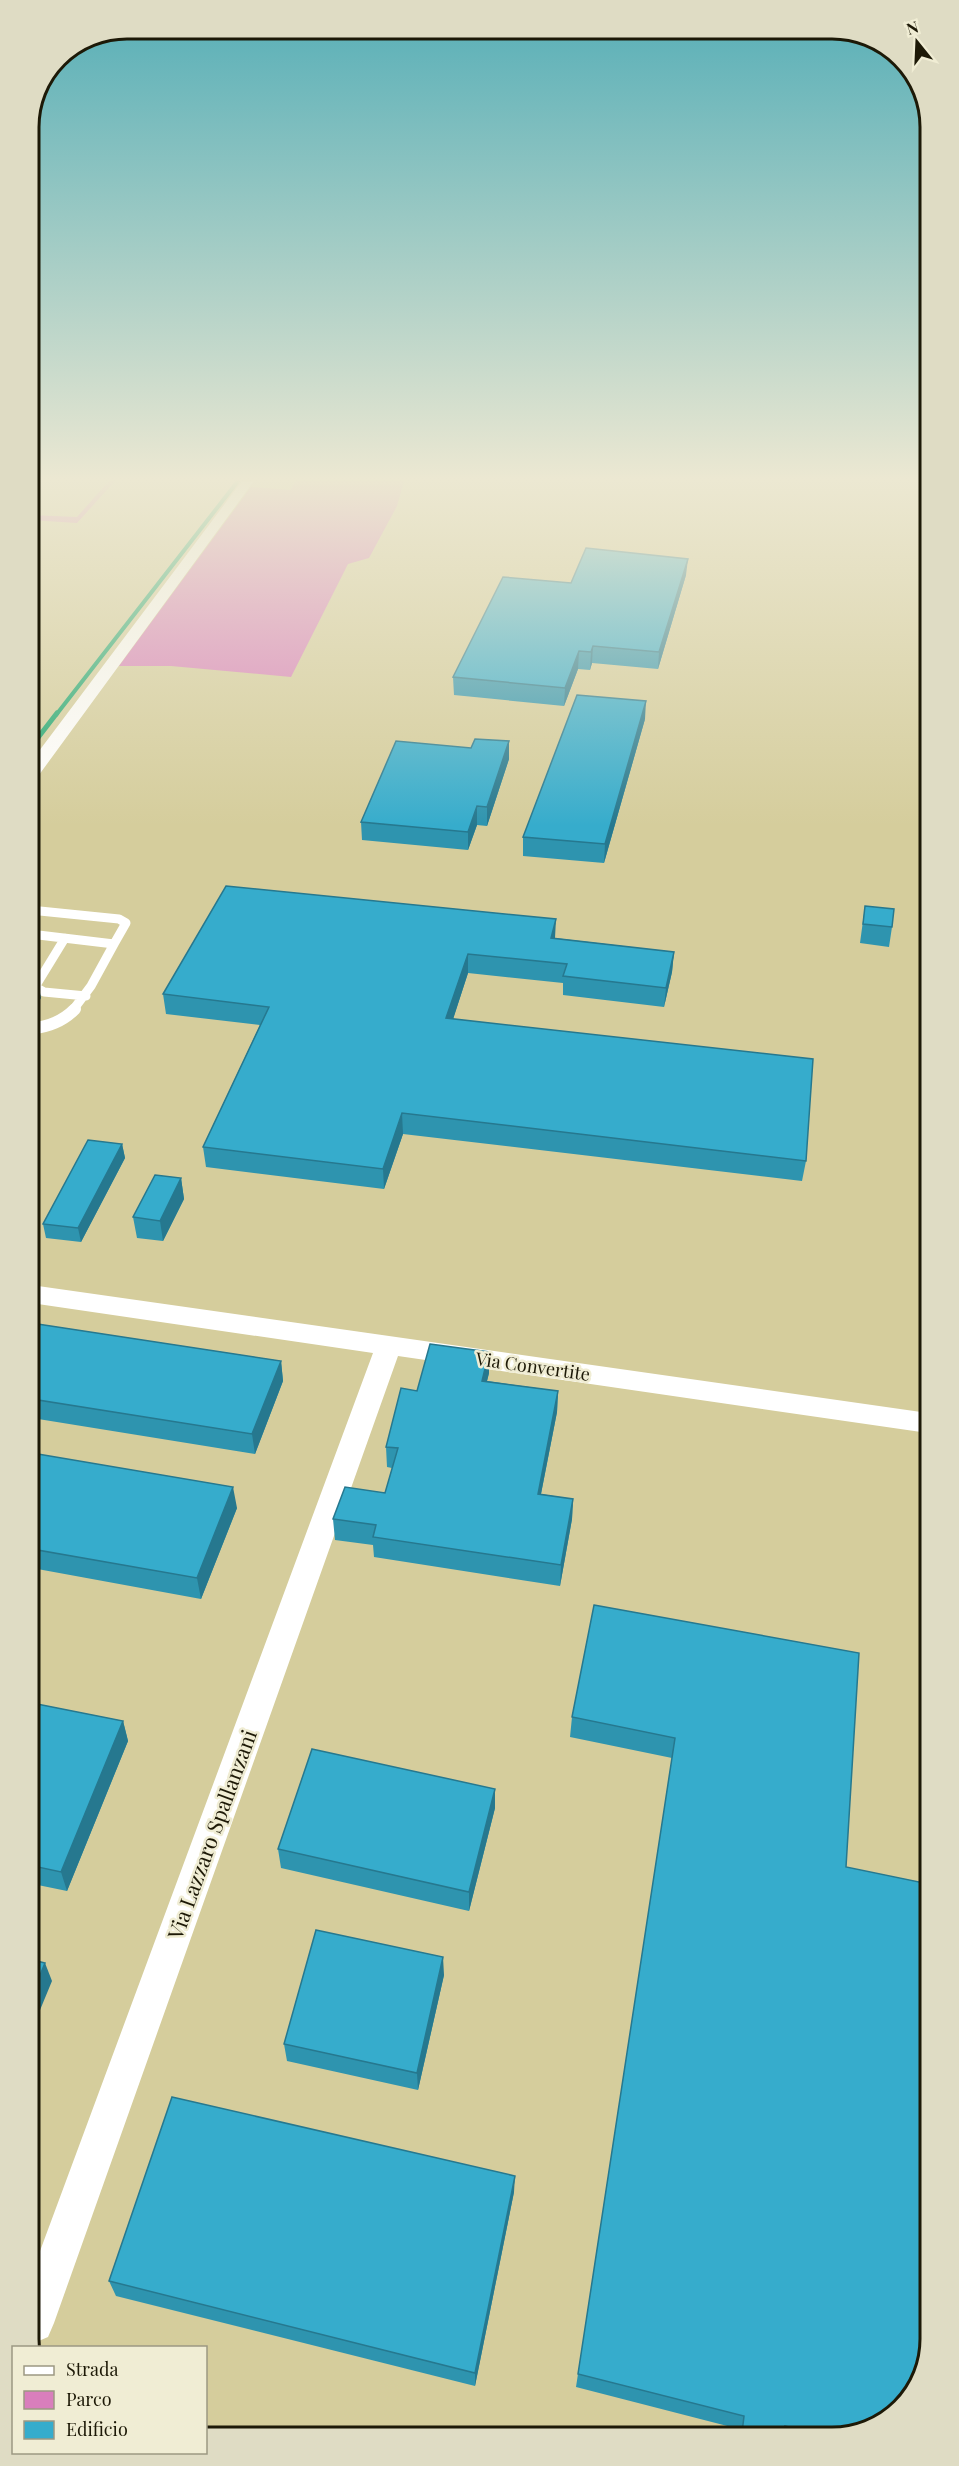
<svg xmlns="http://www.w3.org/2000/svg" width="959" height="2466" font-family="'Playfair Display',serif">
	<rect width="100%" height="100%" fill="#d5cd9c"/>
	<path fill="#d97ebc" d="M109,481h6l-38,42 -47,-3v-5l47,2z
		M296,481h108l-7,25 -28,52 -21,6 -57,113 -120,-11h-52l132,-179 39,3z"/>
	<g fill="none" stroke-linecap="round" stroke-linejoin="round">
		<path stroke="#19a56e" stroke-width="4" d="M56,715l182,-234"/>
		<path stroke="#19a56e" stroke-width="5" d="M30,748l27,-35"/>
		<path stroke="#fff" stroke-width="9" d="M30,910l89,9 7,4 -12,21 -84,-10
			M65,938l-30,49 9,5 42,4
			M73,1010l18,-24 23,-42"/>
		<path stroke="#fff" stroke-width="12" d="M31,1029c18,-3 31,-7 44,-20"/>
		<path fill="#fff" fill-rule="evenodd" d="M242,481h12l-218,298 -6,1v-17z
			M31,1285l897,128v20l-530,-77 -344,967 -6,14 -14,6 -1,-73 340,-917 -342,-50z"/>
	</g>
	<path fill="#2e94af" d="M686,575l-28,94 -66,-6 -2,7 -12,-1 -14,37 -110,-11 -1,-18 118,-94z
		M645,719l-41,144 -81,-7v-19z
		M509,741v18l-22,67 -10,-1 -9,25 -106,-10 -1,-18 110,-74z
		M865,906l27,21 -3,20 -29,-4z
		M555,938l119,14 -2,20 -8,35 -101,-12v-12l-95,-10 -15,46 353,142 -4,20 -399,-47 -19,55 -178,-22 -3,-20 57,-122 -94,-11 -3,-20z
		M122,1144l3,14 -44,84 -35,-4 -3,-14z
		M181,1178l3,21 -21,42 -26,-3 -4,-21z
		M31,1323l250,38 2,20 -28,73 -223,-36z
		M489,1373l-2,8 71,10 -1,21 -16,82 32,5 -1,20 -12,67 -186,-29 -1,-12 -38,-5 -2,-21 52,-26 7,-25 -5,-1 -1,-20 31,-56z
		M32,1453l205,55 -36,91 -169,-31z
		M594,1605l252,262 17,565 -125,1 1,-4 -163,-42 96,-629 -102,-21 2,-20z
		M32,1703l91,18 5,20 -61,150 -34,-7z
		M495,1789v19l-26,103 -188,-43 -3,-19z
		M444,1975l-26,115 -131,-29 -3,-17z
		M514,2192l-39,194 -359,-90 -7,-15z"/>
	<path fill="#26788f" d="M688,559l-2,16 -28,94 1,-17z
		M37,580l2,11 -9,9v-12z
		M593,646l-1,17 -2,7 1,-18z
		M579,651l-1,18 -14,37 1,-18z
		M646,701l-1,18 -41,144 1,-19z
		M509,741v18l-22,67v-19z
		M477,806v19l-9,25v-18z
		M556,919l-1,19h-4z
		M674,952l-2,20 -8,35 2,-19z
		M468,954v19l-21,65 -1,-20z
		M37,978l4,20 -10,17v-27z
		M402,1113l1,21 -19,55 -1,-20z
		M122,1144l3,14 -44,84 -3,-14z
		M181,1178l3,21 -21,42 -3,-20z
		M489,1352v21l-7,28v-20z
		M281,1361l2,20 -28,73 -3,-20z
		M558,1391l-1,21 -20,102 1,-20z
		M233,1487l4,21 -36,91 -4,-21z
		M573,1499l-1,20 -12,67 1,-21z
		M123,1721l5,20 -61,150 -6,-19z
		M495,1789v19l-26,103v-19z
		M443,1957l1,18 -26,115 -1,-17z
		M45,1963l7,18 -19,46v-35z
		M515,2176l-1,16 -39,194v-13z"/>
	<path fill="#36accc" stroke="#26788f" stroke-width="1.5" d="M586,548l102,11 -29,93 -66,-6 -2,6 -12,-1 -14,37 -112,-11 50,-100 68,6z
		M30,580h7l-7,8z
		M577,695l69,6 -41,143 -82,-7z
		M475,739l34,2 -22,66 -10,-1 -9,26 -107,-10 35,-81 75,7z
		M226,886l330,33 -5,19 123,14 -8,36 -103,-12 4,-12 -99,-10 -22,64 367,41 -7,102 -404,-48 -19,56 -180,-22 66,-140 -106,-13z
		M865,906l29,3 -2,18 -29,-3z
		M31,975l6,3 -6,10z
		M88,1140l34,4 -44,84 -35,-4z
		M155,1175l26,3 -21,43 -27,-4z
		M31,1323l250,38 -29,73 -220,-35z
		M430,1344l59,8 -7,29 76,10 -20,103 35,5 -12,66 -188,-28 3,-12 -43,-6 12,-32 40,6 13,-45 -12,-1 15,-59 16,3z
		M32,1453l201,34 -36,91 -165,-29z
		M594,1605l265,48 -13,214 83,17 1,455 -20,60 -47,33 -51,1 -27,-7v7h-43l2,-17 -166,-42 97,-636 -103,-21z
		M32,1703l91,18 -62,151 -28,-6z
		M312,1749l183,40 -26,103 -191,-43z
		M316,1930l127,27 -26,116 -133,-29z
		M33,1960l12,3 -12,29z
		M172,2097l343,79 -40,197 -366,-92z"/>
	<linearGradient id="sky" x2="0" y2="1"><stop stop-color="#55aeb7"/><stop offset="0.58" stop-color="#ece8d2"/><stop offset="1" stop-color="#ece8d2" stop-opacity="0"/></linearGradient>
	<rect width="959" height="826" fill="url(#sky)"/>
	<g text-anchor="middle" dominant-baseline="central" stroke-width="5" stroke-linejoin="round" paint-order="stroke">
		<g font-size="18" fill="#1d1907" stroke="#f0edd4">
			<text transform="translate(533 1366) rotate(8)">Via Convertite</text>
		</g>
		<g font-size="21" fill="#1d1907" stroke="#f0edd4">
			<text transform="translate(211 1834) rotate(-70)">Via Lazzaro Spallanzani</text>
		</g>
	</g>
	<path d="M0 0H959V2466H0ZM127 39H832A88 88 0 0 1 920 127V2339A88 88 0 0 1 832 2427H127A88 88 0 0 1 39 2339V127A88 88 0 0 1 127 39Z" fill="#dfdcc4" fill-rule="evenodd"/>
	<path fill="none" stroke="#1d1907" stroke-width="3" d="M127 39H832A88 88 0 0 1 920 127V2339A88 88 0 0 1 832 2427H127A88 88 0 0 1 39 2339V127A88 88 0 0 1 127 39Z"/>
	<rect x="12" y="2346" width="195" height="108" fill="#f0edd4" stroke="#9c9882" stroke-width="1.5"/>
	<rect x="24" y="2366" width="30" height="9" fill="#ffffff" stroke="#9c9882" stroke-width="1.5"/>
	<text x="66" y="2376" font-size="18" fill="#1d1907">Strada</text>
	<rect x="24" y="2391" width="30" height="18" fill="#d97ebc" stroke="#9c9882" stroke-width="1.5"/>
	<text x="66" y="2406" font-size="18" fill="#1d1907">Parco</text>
	<rect x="24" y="2421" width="30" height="18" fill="#36accc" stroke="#9c9882" stroke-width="1.5"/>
	<text x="66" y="2436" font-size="18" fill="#1d1907">Edificio</text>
	<g transform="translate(917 42) rotate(342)" stroke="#f0edd4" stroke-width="4.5" paint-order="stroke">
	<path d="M0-4.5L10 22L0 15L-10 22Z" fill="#1d1907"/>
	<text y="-9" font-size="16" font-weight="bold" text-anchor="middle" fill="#1d1907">N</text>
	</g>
</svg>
